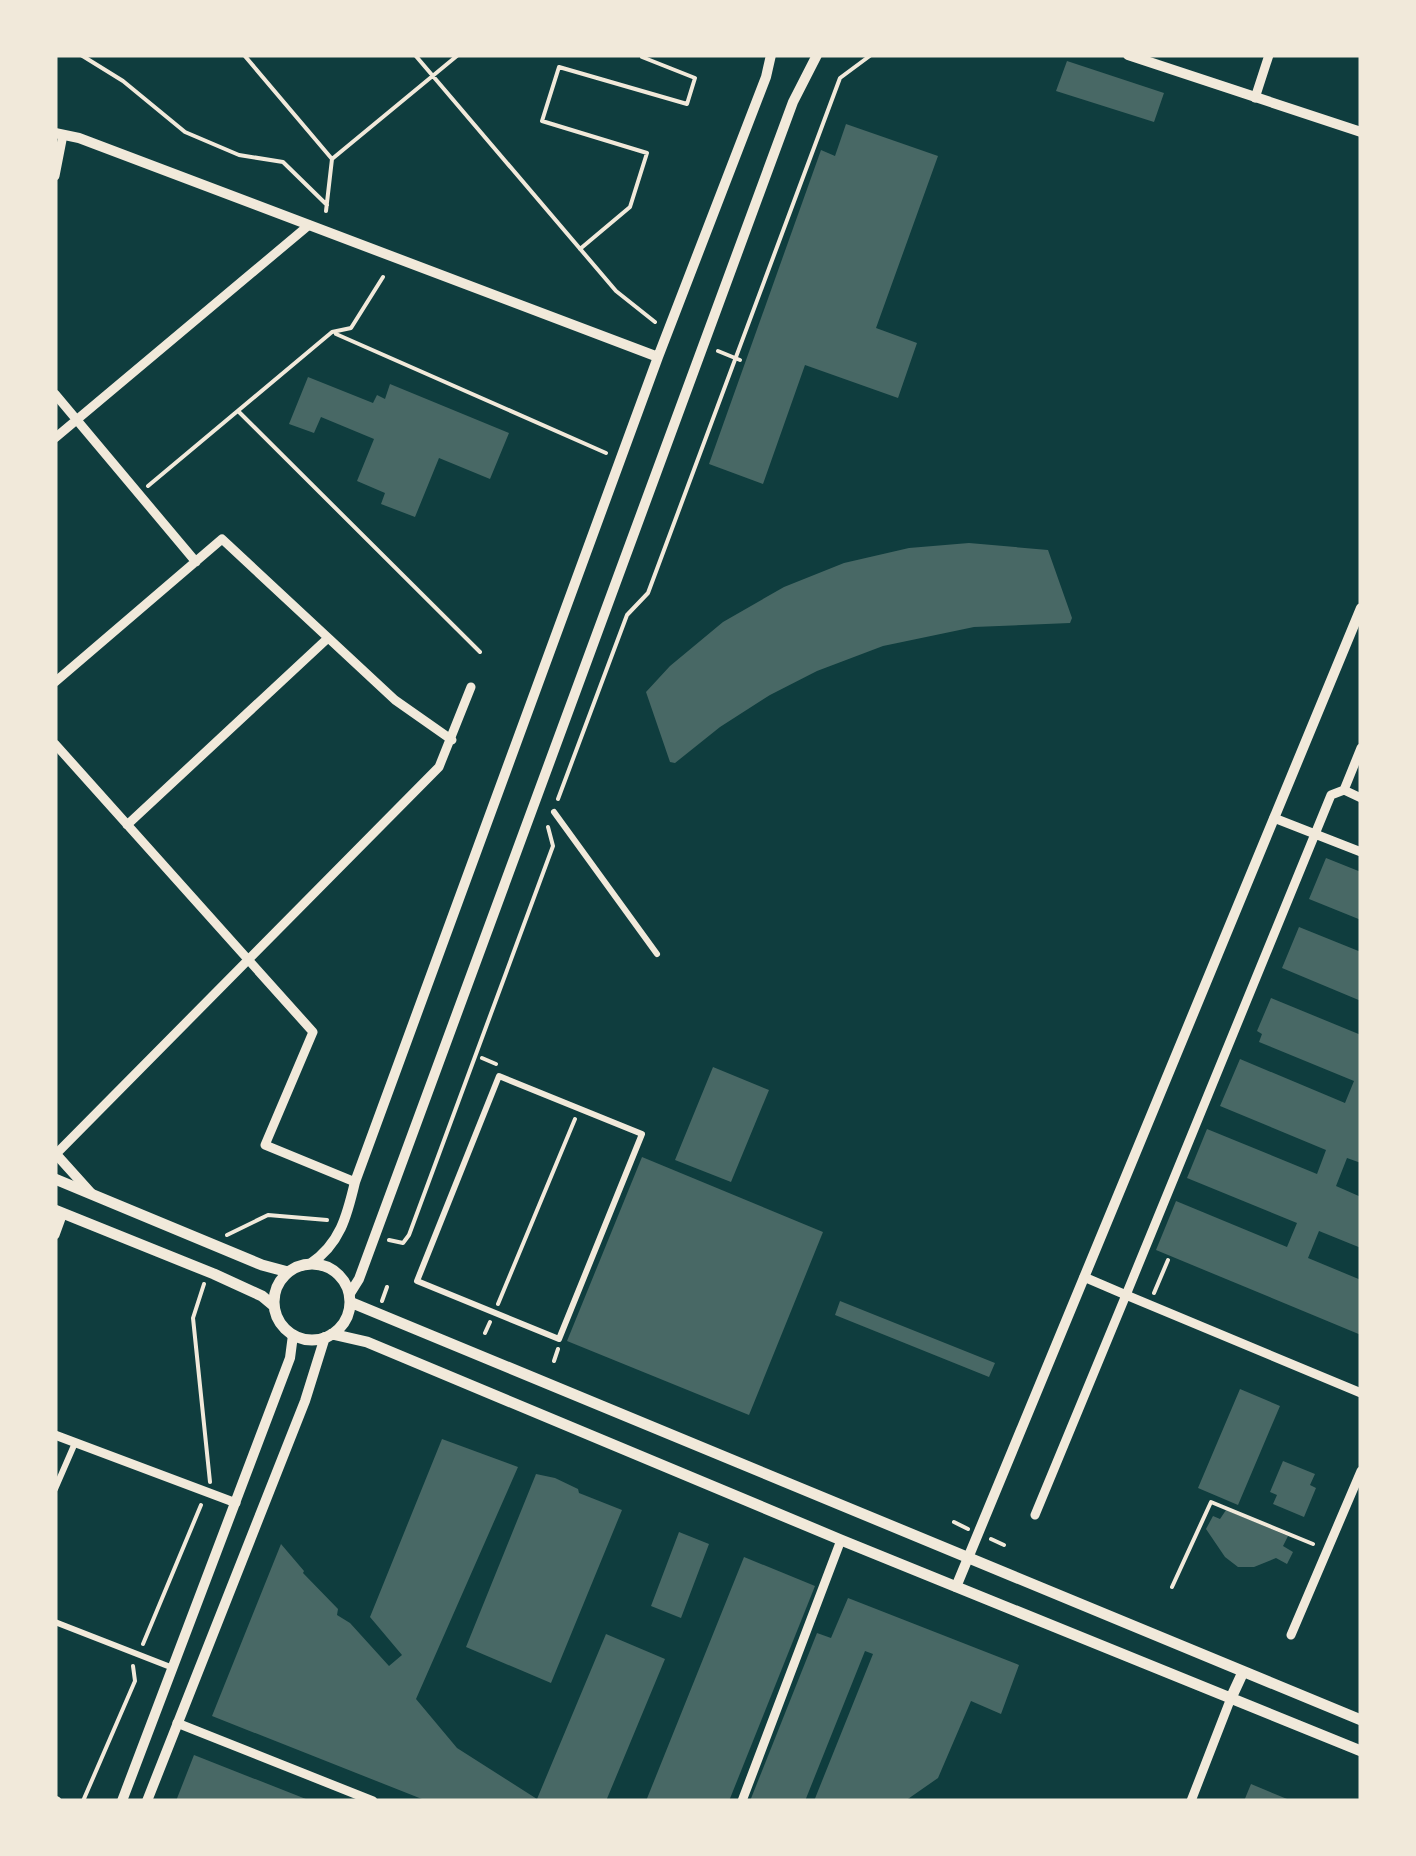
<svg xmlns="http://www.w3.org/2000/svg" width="1416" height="1856" font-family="Rubik,sans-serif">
	<rect width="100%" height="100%" fill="#0f3d3e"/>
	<path fill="#486865" d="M1067,61l97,32 -10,29 -98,-31z
		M846,124l92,32 -62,172 41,15 -19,55 -93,-33 -42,119 -54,-20 112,-314 14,6z
		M308,377l65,26 4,-8 8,4 5,-15 119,49 -19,46 -51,-21 -24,59 -34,-13 4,-11 -28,-12 17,-42 -53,-22 -7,16 -25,-9z
		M969,543l79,7 24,68 -2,5 -96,4 -91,19 -66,25 -47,24 -50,32 -45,36 -5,-1 -24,-70 24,-26 53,-44 61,-35 60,-24 65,-15z
		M1326,858l35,14v48l-52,-21z
		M1299,927l62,25v49l-79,-33z
		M1271,998l90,37v128l-14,-5 -11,28 25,11v51l-42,-17 -11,27 53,22v55l-205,-85 20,-49 111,46 10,-24 -110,-45 20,-49 110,45 9,-24 -106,-44 20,-47 105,44 9,-22 -95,-39 3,-8 -5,-3z
		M713,1067l56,23 -38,92 -56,-22z
		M642,1157l181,75 -74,183 -182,-74z
		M840,1301l155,62 -6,14 -154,-62z
		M1240,1389l40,17 -42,99 -40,-17z
		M442,1439l76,28 -102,232 41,49 80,51 69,-165 59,25 -59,142h-179l-215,-85 69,-172 23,27 -1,2 35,36 -1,6 13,8 39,43 13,-11 -32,-38z
		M1283,1461l32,13 -5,11 6,3 -12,29 -31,-13 4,-9 -7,-3z
		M536,1474l19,4 23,11 1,4 43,17 -71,173 -85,-36z
		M1226,1510l62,26 -5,10 10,6 -6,12 -11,-6 -22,9h-16l-13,-10 -19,-28 7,-13 7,3z
		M679,1532l30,12 -28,74 -30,-12z
		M744,1557l71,29 -86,215h-83z
		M848,1598l171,67 -18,49 -30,-13 -33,77 -33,23h-91l59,-147 -8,-3 -60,150h-55l67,-168 14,5z
		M194,1755l117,46h-135z
		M1251,1784l41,17h-48z"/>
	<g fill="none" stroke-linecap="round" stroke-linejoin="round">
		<path stroke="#f1e9da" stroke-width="4" d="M81,55l42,26 62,51 54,23 44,7 44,43
			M244,55l88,104 -6,52
			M415,55l201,236 39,31
			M332,159l126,-104
			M580,249l50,-42 17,-54 -105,-32 17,-54 128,37 8,-26 -53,-21
			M336,334l270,119
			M718,351l22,9
			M238,411l242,241
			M148,486l184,-154 19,-4 32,-51
			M558,799l69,-184 21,-22 192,-515 31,-23
			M482,1058l14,6
			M227,1235l41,-20 59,5
			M389,1240l14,3 6,-8 144,-389 -5,-19
			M204,1284l-11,34 17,164
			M1154,1293l14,-33
			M382,1301l5,-14
			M498,1304l77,-185
			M485,1333l5,-11
			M554,1361l4,-12
			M954,1522l14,7
			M991,1539l13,6
			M1172,1587l39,-85 102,42
			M143,1644l58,-139
			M83,1801l52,-120 -2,-15"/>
		<path stroke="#f1e9da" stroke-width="6" d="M554,812l103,142
			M499,1076l143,58 -83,205 -142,-58z
			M55,1489l20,-46
			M55,1622l118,46"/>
		<path stroke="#f1e9da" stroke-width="9" d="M1255,98l14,-43
			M55,176l8,-41
			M55,394l141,168
			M55,438l254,-213
			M55,682l167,-143 173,161 57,40
			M55,744l258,288 -48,113 90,37
			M1361,748l-17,42 17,8
			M1344,790l-13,5 -205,500 235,98
			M1274,818l87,34
			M127,825l201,-187
			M56,1154l383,-387 32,-80
			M55,1235l8,-22
			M55,1435l181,68
			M1035,1515l91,-220 -42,-18
			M1291,1635l70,-164
			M177,1723l196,78
			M55,1800l2,1
			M742,1801l99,-261
			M1191,1801l40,-103"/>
		<path stroke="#f1e9da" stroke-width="10" d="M1128,55l233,77
			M55,133l24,5 579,219
			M55,1153l36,40
			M310,1264c30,-20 37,-48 45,-82l303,-825 108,-280 5,-22
			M349,1295l10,-16 434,-1177 24,-47
			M956,1587l405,-979
			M122,1801l168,-443 3,-23
			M147,1801l158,-400 20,-64"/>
		<path stroke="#f1e9da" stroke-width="11" d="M55,1179l207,86 26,7
			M55,1210l159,64 48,22 12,10
			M274 1302a38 38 0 1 1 76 0a38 38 0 1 1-76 0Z
			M350,1302l1011,418
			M332,1334l35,8 474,198 520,211
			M1231,1698l12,-26"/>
	</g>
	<rect width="1416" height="1856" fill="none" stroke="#f1e9da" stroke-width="115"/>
</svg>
